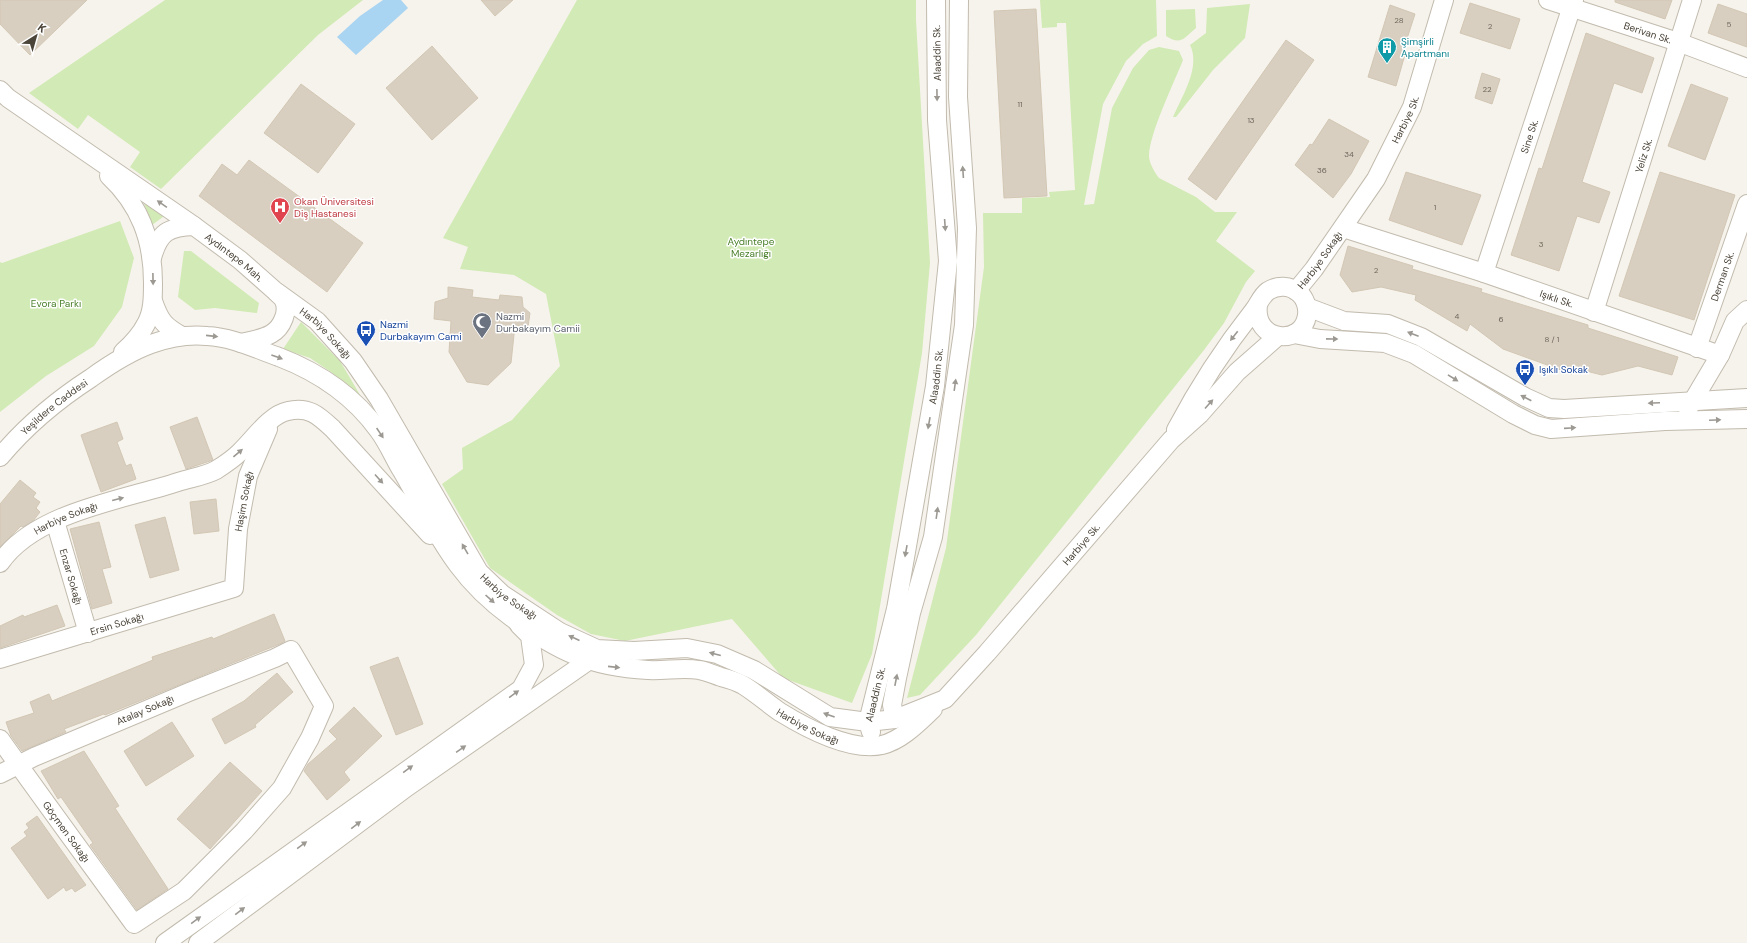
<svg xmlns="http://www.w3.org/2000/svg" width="1747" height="943" font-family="'DM Sans',sans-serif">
	<rect width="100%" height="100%" fill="#f6f3ec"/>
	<path fill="#d2eab5" d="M165,0h198l-45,35 -157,154 -31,-22 10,-15 -52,-37 -10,14 -49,-36z
		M577,0h339v20l14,243 -8,90 -50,301 -20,49 -69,-25 -51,-59 -107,22 -34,-7 -34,-19 -67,-47 -48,-84 21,-15 -1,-21 50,-28 48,-54 -14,-72 -32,-19 -54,-6 8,-22 -25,-9z
		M1040,0h116l1,36 -14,8 -17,17 -23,43 -19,101 10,-1 18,-96 21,-40 16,-18 10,-3 20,4 4,9c-9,23 -34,74 -34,96 0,7 6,17 10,22l37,19 19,15h22l-21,29 39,30 -9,11 -22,41 -20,27 -228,285 -56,60 -13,3 39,-150 38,-281 -1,-54h39v-15l28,-1 -1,-5 26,-2 -9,-167h-9v4l-15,1z
		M1250,4l-5,34 -32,32 -37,47h-3c9,-21 28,-50 17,-72l16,-12 1,-25z
		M1195,9l1,19c-12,10 -15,18 -30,8v-26z
		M142,198l25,16 -15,11z
		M120,221l14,37 -12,49 -28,39 -48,30 -46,36v-150l2,1z
		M184,251h7l68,52 -2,10 -42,-5 -20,2 -17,-13z
		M301,322l39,39 26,44 -35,-33 -21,-14 -27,-9z"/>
	<path fill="#a9d4f2" d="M383,0h18l7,8 -52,47 -19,-18 23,-21z"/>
	<path fill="#d8cfc1" stroke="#d3c7b4" d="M0,0h87l-57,55 -30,-31z
		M481,0h32l-18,16z
		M1615,0h57l-7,19 -50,-17z
		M1470,3l50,16 -10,30 -50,-16z
		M1718,4l29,10v33l-39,-14z
		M1390,5l25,9 -12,37h3l-10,35 -28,-9z
		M1036,9l11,187 -43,2 -10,-187z
		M1586,33l68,25 -12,35 -28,-10 -32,99 28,10 -11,31 -22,-7 -18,55 -48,-16 28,-87 3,1z
		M1286,40l28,20 -98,140 -28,-21z
		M432,46l46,52 -46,42 -46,-52z
		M1482,73l18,6 -8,25 -17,-6z
		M301,84l54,40 -37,49 -54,-40z
		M1691,84l37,14 -23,62 -37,-14z
		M1329,119l40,22 -18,33 -18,24 -38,-33 15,-21 2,1z
		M249,160l114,83 -36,49 -128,-96 23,-32 15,11z
		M1406,172l75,23 -19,50 -73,-25z
		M1660,172l75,23 -41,125 -75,-24z
		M1348,246l65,20 -1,3 70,20 -1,3 107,33v3l90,29 -6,18 -34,-9 -36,9 -28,-7 -2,6 -69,-25 -33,-25 -3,7 -52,-31 1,-5 -35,-8 -29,5 -12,-17z
		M448,287l25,3 -1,7 27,3 1,-5 22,2 1,10 7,6 -2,14 -13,-2 -4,38 -23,22 -21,-3 -18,-30 2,-31 -17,-2 1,-17 13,-4z
		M197,417l16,43 -27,9 -16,-42z
		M117,422l6,17 -6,3 9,24 5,-2 5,15 -35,13 -20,-57z
		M20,480l16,13 -3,4 7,5 -4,6 4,4 -7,9 -10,6 -2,-1 -21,21v-43z
		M216,499l3,32 -25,3 -4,-32z
		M165,517l14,53 -29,8 -15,-53z
		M99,522l12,45 -9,2 10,34 -20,6 -22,-80z
		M57,605l8,21 -65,22v-22l23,-11 1,2z
		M274,614l11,27 -3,2 -177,72 -1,-1 -40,15 2,3 -44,19 -11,-15 -5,-14 28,-9 -4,-11 19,-8 3,7 101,-41 -1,-3 60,-20 1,2z
		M398,657l25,67 -27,11 -26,-68z
		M277,673l16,19 -38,33 1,2 -31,17 -13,-25 32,-18z
		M354,707l28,29 -38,36 6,8 -23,20 -23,-29 4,-7 29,-25 -8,-8z
		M172,722l22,34 -48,30 -22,-35z
		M84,751l35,55 -4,2 53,81 -31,21 -47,-65 3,-2 -32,-46 -3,2 -17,-28z
		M230,762l32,29 -52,58 -33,-30z
		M37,816l49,69 -11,7 -3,-4 -6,3 -2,-4 -16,12 -37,-51 16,-12 -3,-4 5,-4 -3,-4z"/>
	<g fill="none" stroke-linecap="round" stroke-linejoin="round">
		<g stroke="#c2bbae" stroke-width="20">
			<g id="minor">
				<path id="s1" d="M1548,0l130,42 69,26"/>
				<path id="s2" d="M0,90l8,8 186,128 46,34 34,30 43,31 36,40 26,38 100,173 23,22 58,38 37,17 37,2 53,-3 30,6 37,16 76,47 38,5 27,-3 50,-20 42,-46 184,-213 29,-26 37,-42 41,-36"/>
				<path d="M109,176c31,29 44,64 44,107 0,14 0,29 -7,41 -6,12 -14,20 -23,28"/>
				<path id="s3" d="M1343,228l141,45 236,82"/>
				<path d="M152,258c7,-26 16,-31 42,-32"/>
				<path id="s4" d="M1484,273l90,-273"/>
				<path id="s5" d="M1296,291l18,-22 62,-90 36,-72 32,-107"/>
				<path d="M153,301c7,20 11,25 29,35"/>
				<path d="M1307,307l37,14 44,3 33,13 104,60 24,11 15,1 183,-11"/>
				<path id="s6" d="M1594,312l98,-312"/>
				<path d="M1294,334l26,5 65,4 29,11 99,60 22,11 16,4 114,-8 82,-2"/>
				<path d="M241,343c9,-2 21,-4 30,-9 11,-6 19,-24 12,-35 -2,-3 -5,-5 -7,-7"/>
				<path id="s7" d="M1697,348l50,-144"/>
				<path d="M1688,409l32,-54 15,-34 12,-11"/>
				<path d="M1176,430c22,-42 48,-82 78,-120 5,-6 7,-14 14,-19 9,-6 22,-6 31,2 6,5 9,14 8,22 -4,32 -54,27 -49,-10"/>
				<path id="s8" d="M0,457c26,-31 57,-57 91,-79 18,-13 38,-26 60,-34 17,-6 37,-10 56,-8 25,1 49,13 72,21 39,15 75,39 100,74 9,12 15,27 23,40 18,31 34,65 56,94 14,19 34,38 53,52 46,34 79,50 137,53 17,1 35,-3 51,0 8,1 15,5 22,7 8,2 15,4 22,8 13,8 24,18 37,27 26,16 71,40 102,33 20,-5 36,-22 51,-36"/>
				<path id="s9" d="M55,521l33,112"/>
				<path id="s10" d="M0,563c35,-51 123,-63 178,-81 12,-4 27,-6 38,-12 8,-5 18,-12 24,-18 14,-13 29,-37 48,-41 21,-5 31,5 45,18l97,106"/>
				<path id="s11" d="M0,659l234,-71 4,-59 10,-53 20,-47"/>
				<path d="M895,719l-3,-14 5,-27 14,-65 22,-76 31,-212 3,-97 -9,-131 1,-97"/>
				<path id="s12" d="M871,732l-3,-10 28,-113 39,-223 13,-125 -11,-141 -1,-120"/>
				<path id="s13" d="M0,739c44,62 89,123 134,185l50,-33 60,-60 38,-43 28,-50 14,-32 -33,-56 -16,8 -86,34 -155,65 -34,17"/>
				<path d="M165,943l356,-254 13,-24 -4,-29 -11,-11"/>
				<path d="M198,943l209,-156 181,-126"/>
			</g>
		</g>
		<use href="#minor" stroke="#fff" stroke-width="18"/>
	</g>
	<defs><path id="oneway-solid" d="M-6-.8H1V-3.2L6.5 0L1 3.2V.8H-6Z"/></defs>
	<g fill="#9c9892">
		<use href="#oneway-solid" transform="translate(937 95) rotate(89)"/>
		<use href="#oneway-solid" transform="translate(963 172) rotate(-94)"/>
		<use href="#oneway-solid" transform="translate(162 204) rotate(-145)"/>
		<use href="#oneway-solid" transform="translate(945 225) rotate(86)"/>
		<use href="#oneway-solid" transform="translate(153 279) rotate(89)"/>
		<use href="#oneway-solid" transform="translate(1413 334) rotate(-159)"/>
		<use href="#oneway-solid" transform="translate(212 336) rotate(6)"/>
		<use href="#oneway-solid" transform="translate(1234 336) rotate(128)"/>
		<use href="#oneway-solid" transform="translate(1332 339) rotate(1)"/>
		<use href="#oneway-solid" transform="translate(277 357) rotate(20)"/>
		<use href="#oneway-solid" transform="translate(1453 378) rotate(32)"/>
		<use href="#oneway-solid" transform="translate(955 385) rotate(-82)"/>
		<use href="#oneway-solid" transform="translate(1526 398) rotate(-153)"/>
		<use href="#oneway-solid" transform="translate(1654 403) rotate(177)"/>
		<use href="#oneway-solid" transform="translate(1209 404) rotate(-48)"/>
		<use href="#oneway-solid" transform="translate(1715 420) rotate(-2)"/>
		<use href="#oneway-solid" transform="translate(929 423) rotate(100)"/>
		<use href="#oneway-solid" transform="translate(1570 428) rotate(-4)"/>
		<use href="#oneway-solid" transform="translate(380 433) rotate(56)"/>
		<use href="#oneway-solid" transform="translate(238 453) rotate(-40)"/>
		<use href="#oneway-solid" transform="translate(379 479) rotate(48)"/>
		<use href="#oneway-solid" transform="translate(118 499) rotate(-14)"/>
		<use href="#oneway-solid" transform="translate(937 513) rotate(-82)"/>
		<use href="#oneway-solid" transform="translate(465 549) rotate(-120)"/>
		<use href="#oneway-solid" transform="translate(906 551) rotate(100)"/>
		<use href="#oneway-solid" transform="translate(490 599) rotate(42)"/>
		<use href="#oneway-solid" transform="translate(574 638) rotate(-156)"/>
		<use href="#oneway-solid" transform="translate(715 654) rotate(-165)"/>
		<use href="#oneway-solid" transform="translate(614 667) rotate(6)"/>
		<use href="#oneway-solid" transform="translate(896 680) rotate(-79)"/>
		<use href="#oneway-solid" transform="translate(514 694) rotate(-36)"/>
		<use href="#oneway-solid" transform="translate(829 715) rotate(-160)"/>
		<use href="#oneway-solid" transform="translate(461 749) rotate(-35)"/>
		<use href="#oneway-solid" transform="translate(408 769) rotate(-36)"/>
		<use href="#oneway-solid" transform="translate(356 825) rotate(-37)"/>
		<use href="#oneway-solid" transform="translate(302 845) rotate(-36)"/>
		<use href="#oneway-solid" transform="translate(240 911) rotate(-37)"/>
		<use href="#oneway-solid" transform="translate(196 920) rotate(-36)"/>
	</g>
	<defs>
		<g id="building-pin" transform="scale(1)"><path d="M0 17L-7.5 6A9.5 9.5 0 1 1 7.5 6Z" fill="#0f9aa8" stroke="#fff"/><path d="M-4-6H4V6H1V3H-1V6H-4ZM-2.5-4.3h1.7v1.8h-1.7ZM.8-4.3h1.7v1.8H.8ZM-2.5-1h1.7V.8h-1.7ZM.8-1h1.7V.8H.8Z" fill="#fff"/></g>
		<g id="hospital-pin" transform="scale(1)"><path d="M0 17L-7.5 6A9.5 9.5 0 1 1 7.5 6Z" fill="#e0444e" stroke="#fff"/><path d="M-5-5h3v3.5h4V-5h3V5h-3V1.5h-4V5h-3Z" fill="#fff"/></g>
		<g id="mosque-pin" transform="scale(1)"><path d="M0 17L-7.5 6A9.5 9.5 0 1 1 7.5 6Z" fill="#6b7280" stroke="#fff"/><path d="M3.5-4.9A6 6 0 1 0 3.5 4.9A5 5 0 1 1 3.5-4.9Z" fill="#fff"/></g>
		<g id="bus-pin" transform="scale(1)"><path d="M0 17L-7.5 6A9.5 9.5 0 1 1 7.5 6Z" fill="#1a4fb4" stroke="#fff"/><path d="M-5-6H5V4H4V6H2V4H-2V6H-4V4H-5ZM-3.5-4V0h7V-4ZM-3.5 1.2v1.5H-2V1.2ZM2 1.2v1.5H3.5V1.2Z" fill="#fff"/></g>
	</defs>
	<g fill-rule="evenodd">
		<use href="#building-pin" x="1387" y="47"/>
		<use href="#hospital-pin" x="280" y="207"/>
		<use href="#mosque-pin" x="482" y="322"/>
		<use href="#bus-pin" x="366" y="330"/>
		<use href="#bus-pin" x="1525" y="369"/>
	</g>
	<g text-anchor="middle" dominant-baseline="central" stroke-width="3" stroke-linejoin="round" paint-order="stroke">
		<g font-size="8" fill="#6e675b">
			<text x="1399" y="20">28</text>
			<text x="1729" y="24">5</text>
			<text x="1490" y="26">2</text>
			<text x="1487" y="89">22</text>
			<text x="1020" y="104">11</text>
			<text x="1251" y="120">13</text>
			<text x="1349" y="154">34</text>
			<text x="1322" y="170">36</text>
			<text x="1435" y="207">1</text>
			<text x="1541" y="244">3</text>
			<text x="1376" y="270">2</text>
			<text x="1457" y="316">4</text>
			<text x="1501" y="319">6</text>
			<text x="1552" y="339">8 / 1</text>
		</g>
		<g font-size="10" fill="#4b4439" stroke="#fff">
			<text stroke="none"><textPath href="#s1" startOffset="105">Berivan Sk.</textPath></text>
			<text transform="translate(937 53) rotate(-91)">Alaaddin Sk.</text>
			<text stroke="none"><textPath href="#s5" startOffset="204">Harbiye Sk.</textPath></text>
			<text stroke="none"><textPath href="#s4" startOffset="144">Sine Sk.</textPath></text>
			<text stroke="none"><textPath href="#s6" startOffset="164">Yeliz Sk.</textPath></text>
			<text stroke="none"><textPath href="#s2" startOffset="288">Aydıntepe Mah.</textPath></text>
			<text stroke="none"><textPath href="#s5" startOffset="39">Harbiye Sokağı</textPath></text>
			<text stroke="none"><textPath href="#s7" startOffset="76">Derman Sk.</textPath></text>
			<text stroke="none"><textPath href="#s3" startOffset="225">Işıklı Sk.</textPath></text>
			<text stroke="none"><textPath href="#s2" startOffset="407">Harbiye Sokağı</textPath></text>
			<text stroke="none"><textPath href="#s12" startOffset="363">Alaaddin Sk.</textPath></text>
			<text stroke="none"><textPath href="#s8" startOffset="74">Yeşildere Caddesi</textPath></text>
			<text stroke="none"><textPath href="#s11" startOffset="332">Haşim Sokağı</textPath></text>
			<text stroke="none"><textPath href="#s10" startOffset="81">Harbiye Sokağı</textPath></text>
			<text stroke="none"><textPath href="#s2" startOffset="1410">Harbiye Sk.</textPath></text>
			<text stroke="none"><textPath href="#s9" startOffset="58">Enzar Sokağı</textPath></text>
			<text stroke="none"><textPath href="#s2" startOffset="731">Harbiye Sokağı</textPath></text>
			<text stroke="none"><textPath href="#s11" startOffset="122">Ersin Sokağı</textPath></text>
			<text stroke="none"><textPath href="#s12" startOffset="39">Alaaddin Sk.</textPath></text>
			<text transform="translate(145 710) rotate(-23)">Atalay Sokağı</text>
			<text stroke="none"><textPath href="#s8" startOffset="1003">Harbiye Sokağı</textPath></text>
			<text stroke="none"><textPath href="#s13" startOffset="114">Göçmen Sokağı</textPath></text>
		</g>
		<g font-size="10" fill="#0d838f" stroke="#fff" text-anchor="start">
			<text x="1401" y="41">Şimşirli<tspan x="1401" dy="12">Apartmanı</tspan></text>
		</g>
		<g font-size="10" fill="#be3a42" stroke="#fff" text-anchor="start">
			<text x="294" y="201">Okan Üniversitesi<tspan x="294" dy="12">Diş Hastanesi</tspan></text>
		</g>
		<g font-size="10" fill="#4a7f2a" stroke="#fff">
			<text x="751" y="241">Aydıntepe<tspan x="751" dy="12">Mezarlığı</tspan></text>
			<text x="56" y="303">Evora Parkı</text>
		</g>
		<g font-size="10" fill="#5b616d" stroke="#fff" text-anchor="start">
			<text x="496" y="316">Nazmi<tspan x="496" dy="12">Durbakayım Camii</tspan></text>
		</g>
		<g font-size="10" fill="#164399" stroke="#fff" text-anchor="start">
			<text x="380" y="324">Nazmi<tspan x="380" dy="12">Durbakayım Cami</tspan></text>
			<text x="1539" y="369">Işıklı Sokak</text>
		</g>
	</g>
	<g transform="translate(36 36) rotate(37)" stroke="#ffffff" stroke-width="3" paint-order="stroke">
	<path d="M0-3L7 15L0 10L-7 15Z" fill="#4b4439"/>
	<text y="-6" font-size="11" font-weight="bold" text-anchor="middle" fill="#4b4439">K</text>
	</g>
</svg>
